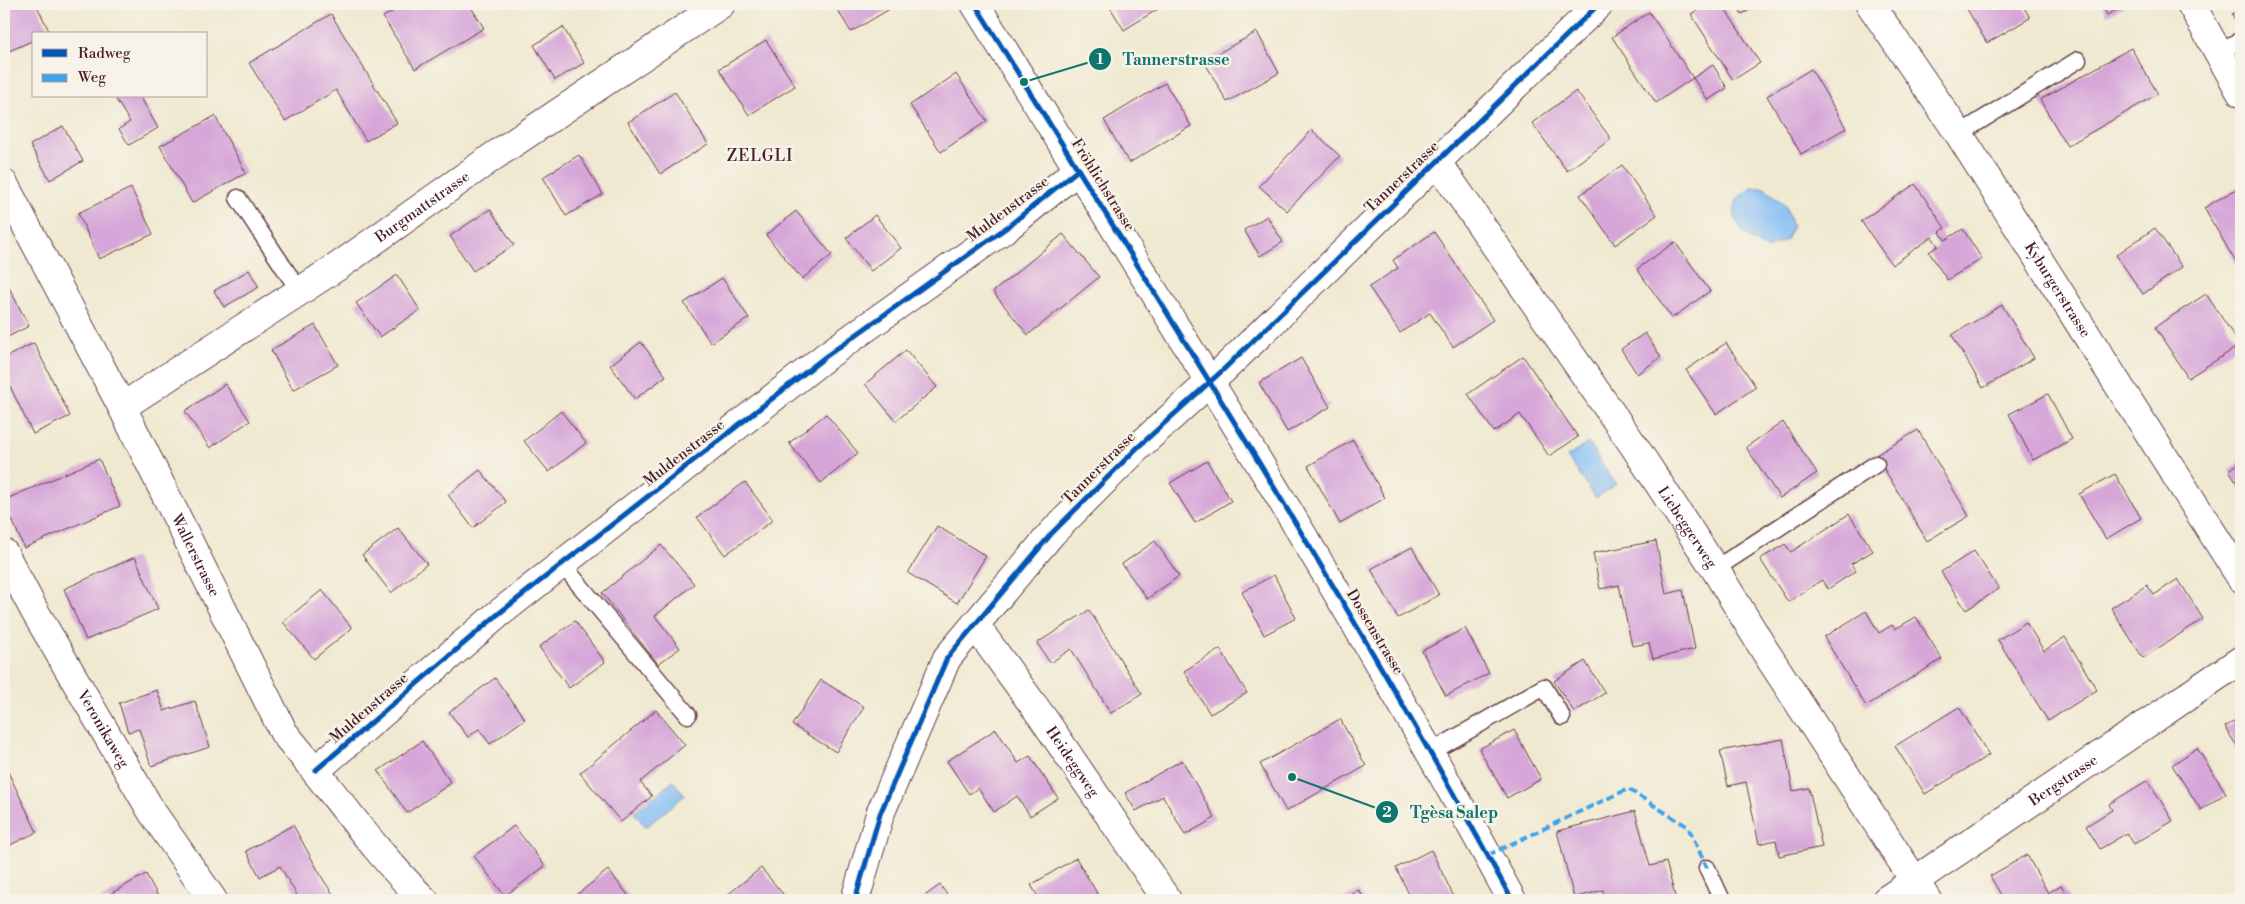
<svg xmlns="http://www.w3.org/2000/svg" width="2245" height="904" font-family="'Libre Bodoni',serif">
	<rect width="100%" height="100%" fill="#f7f3e8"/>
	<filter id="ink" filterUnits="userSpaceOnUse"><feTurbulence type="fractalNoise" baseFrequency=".02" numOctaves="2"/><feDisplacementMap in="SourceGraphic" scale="10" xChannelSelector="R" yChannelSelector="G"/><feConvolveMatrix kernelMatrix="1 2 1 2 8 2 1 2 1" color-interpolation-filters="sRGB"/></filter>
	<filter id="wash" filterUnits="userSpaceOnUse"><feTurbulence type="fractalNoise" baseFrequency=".0096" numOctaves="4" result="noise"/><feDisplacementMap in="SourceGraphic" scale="20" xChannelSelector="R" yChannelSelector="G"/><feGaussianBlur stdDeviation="1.12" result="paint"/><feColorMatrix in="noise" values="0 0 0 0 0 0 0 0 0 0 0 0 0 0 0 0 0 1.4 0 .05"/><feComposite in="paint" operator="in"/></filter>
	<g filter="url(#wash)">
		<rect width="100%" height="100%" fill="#f0e9d1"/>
		<path fill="#82bdf4" stroke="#666e90" d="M1751,188h14l21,18 6,21 -6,13 -19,9c-17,-7 -42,-29 -29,-50 3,-4 9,-8 13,-11z
			M1588,443l28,41 -20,14 -29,-41z
			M673,781l12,14 -39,32 -12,-14z"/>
		<g id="blocks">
			<path fill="#d6a6d8" d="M4,4h32l14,29 -16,1v6l-27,12 -3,-7z
				M406,4h63l15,24 -69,41 -32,-52z
				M834,4h64l-47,28z
				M1108,4h58l-42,26z
				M1708,4h14l38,59 -27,17 -42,-66z
				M1736,4h25l-19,10z
				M1964,4h58l8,14 -43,25z
				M2101,4h27l-21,11z
				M2241,9v22l-9,-17z
				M1649,12l44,66 20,-13 14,23 -19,12 -15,-22 -37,25 -44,-66z
				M331,14l66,109 -31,18 -30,-51 -51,31 -36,-58z
				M563,27l21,36 -29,17 -21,-35z
				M1257,32l22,41 -52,29 -23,-41z
				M766,40l29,46 -46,29 -30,-46z
				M2131,48l27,46 -91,52 -27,-46z
				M1811,69l35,59 -45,26 -34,-58z
				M956,74l31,47 -46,31 -31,-47z
				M1165,83l26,43 -62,37 -25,-43z
				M1576,91l35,48 -44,32 -35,-48z
				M675,92l33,52 -48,30 -32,-52z
				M118,96h22l18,32 -29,17 -10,-16 11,-7 -15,-24z
				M215,116l31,57 -54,30 -32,-57z
				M63,126l20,35 -33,19 -20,-35z
				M1312,130l28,26 -53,55 -28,-25z
				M579,155l24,39 -37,22 -23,-39z
				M1622,165l35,50 -42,30 -35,-50z
				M1915,184l30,44 -5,4 5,8 18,-11 19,30 -35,21 -18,-28 9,-6 -6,-9 -40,28 -31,-44z
				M2241,186v85l-37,-63z
				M131,188l22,46 -54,25 -21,-46z
				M490,209l24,36 -41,26 -23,-35z
				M796,211l36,44 -30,24 -36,-44z
				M875,215l26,33 -30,23 -25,-33z
				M1267,216l16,26 -23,14 -16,-26z
				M2155,228l27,39 -39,27 -27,-39z
				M1434,232l59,88 -40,27 -23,-34 -30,20 -31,-46 29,-19 -5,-8z
				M1063,234l36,43 -71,58 -35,-43z
				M1675,242l35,49 -38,27 -35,-49z
				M249,270l10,17 -35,20 -10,-16z
				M397,275l23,35 -40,27 -24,-34z
				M4,278l25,48 -25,13z
				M722,278l27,40 -38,25 -27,-40z
				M2206,294l34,51 -52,33 -33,-51z
				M2002,305l32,53 -51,30 -31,-53z
				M315,325l23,40 -45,25 -22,-40z
				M1645,333l16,24 -24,17 -16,-25z
				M641,342l25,34 -31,23 -25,-34z
				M34,343l36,73 -37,18 -29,-60v-16z
				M1726,343l30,44 -40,27 -30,-44z
				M906,350l31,37 -41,34 -31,-37z
				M1523,356l55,81 -29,19 -29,-42 -26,18 -26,-38z
				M1301,358l29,49 -43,25 -28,-49z
				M225,384l25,37 -40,27 -25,-37z
				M2048,394l24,45 -39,21 -24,-46z
				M561,411l25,32 -37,29 -25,-31z
				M826,414l32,39 -37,30 -32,-40z
				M1783,422l34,51 -37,25 -34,-51z
				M1918,430l51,86 -42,25 -51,-86z
				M1353,440l32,58 -45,26 -32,-58z
				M99,459l21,47 -96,42 -20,-48z
				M1207,461l24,40 -36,22 -25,-40z
				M2241,462v27l-12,-19z
				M480,470l26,32 -33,26 -25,-33z
				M2115,474l26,44 -35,21 -27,-45z
				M745,482l28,38 -48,35 -28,-38z
				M1849,514l24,37 -22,13 5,7 -28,18 -6,-9 -34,22 -28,-43 25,-15 6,8z
				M937,526l49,30 -29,47 -49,-30z
				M398,528l29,36 -36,29 -29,-38z
				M1155,541l24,35 -32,23 -25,-35z
				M1656,541l10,53 17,-4 12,59 -42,10 -4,-16 -17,3 -13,-61 -19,4 -7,-36z
				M661,545l33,39 -39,32 25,32 -22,16 -56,-71z
				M1412,547l27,48 -41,23 -27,-49z
				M1974,551l25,38 -33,21 -25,-38z
				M135,557l23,52 -72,31 -22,-51z
				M1274,575l22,43 -32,17 -22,-43z
				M2178,579l25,40 -60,39 -32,-50 36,-23 7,10z
				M322,590l30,38 -38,31 -31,-37z
				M1089,610l53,84 -31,19 -40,-64 -21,14 -13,-20z
				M1866,611l13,22 13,-8 3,4 21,-12 26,42 -76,47 -42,-69z
				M575,621l30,41 -36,26 -30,-41z
				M2026,622l18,29 21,-14 32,53 -49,31 -50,-81z
				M1465,628l24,45 -43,23 -24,-45z
				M1220,649l27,44 -37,21 -26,-43z
				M1585,661l20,32 -31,19 -20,-31z
				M495,678l30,41 -35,25 -11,-15 -11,8 -19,-25z
				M821,680l43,27 -28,45 -44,-27z
				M157,690l7,21 31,-10 15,46 -59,19 -12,-37 -11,3 -9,-29z
				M1959,707l30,48 -64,39 -30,-48z
				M656,710l29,35 -45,37 12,14 -31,26 -41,-49z
				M2241,717v36l-16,-26z
				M1340,719l26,47 -80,45 -26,-47z
				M996,729l22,34 12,-7 28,42 -28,18 -13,-20 -23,16 -16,-24 -9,6 -22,-33z
				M1514,730l27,49 -34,19 -28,-49z
				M1783,739l10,52 16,-3 13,59 -43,9 -3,-16 -17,4 -13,-62 -18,4 -8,-35z
				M422,741l29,42 -44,30 -29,-42z
				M2197,748l29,45 -25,17 -29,-45z
				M1182,760l33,58 -30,17 -22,-39 -27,15 -11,-18z
				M7,770l30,62 -33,16v-77z
				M2148,780l25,41 -39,23 -7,-11 -27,16 -14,-23 26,-16 -3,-6z
				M1635,811l15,55 16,-4 10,38h-71l-2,-10 -29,8 -17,-67z
				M293,825l31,56 13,19h-44l5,-3 -18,-31 -20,11 -14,-26z
				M514,826l31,40 -40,30 -31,-40z
				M1431,850l24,49 -2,1h-41l-16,-32z
				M2027,855l21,38 13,-8 9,15h-66l-14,-24z
				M1076,858l24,40 -3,2h-57l-9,-15z
				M761,868l27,32h-67z
				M608,870l24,30h-62z
				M146,874l14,26h-61z
				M940,885l11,15h-32z
				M1359,890l6,10h-25z"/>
		</g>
	</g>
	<g filter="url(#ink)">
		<use href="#blocks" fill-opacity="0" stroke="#633d44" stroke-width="1"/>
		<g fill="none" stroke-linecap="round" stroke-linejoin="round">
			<g stroke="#633d44" stroke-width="19">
				<path id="service" d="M2219,52l22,-12
					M1959,134l119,-74
					M238,198l62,94
					M562,564l126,151
					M1715,569l161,-105
					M1431,752l113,-65 18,30
					M1707,868l15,32"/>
			</g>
			<g stroke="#633d44" stroke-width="30">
				<g id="minor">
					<path d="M975,4c184,296 371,590 537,896"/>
					<path id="s1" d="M1870,4l89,130 282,444"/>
					<path d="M2191,4l50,89"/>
					<path id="s2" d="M1434,163l13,13 187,270 81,123 50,82 162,249"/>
					<path id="s3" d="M4,184l118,223 162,326c47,55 88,116 140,167"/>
					<path id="s4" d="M122,407l218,-142 154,-109 227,-152"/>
					<path id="s5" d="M4,553l30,57 118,202 61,88"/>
					<path id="s6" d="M975,625l70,96 122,179"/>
					<path d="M316,770l181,-155 328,-258 185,-132 69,-56"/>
					<path d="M855,900l25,-86 67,-156 105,-125 85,-85 86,-78 376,-366"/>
					<path id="s7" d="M1886,900l355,-240"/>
				</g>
			</g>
			<use href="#service" stroke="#fff" stroke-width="16"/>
			<use href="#minor" stroke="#fff" stroke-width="28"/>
			<path stroke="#40a2eb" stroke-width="4" stroke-dasharray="8 4" stroke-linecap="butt" d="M1488,855l140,-66 60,38 19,41"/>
			<g stroke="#f7f3e8" stroke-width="8">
				<path id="cycleway" d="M975,4c184,296 371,590 537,896
					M316,770l181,-155 328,-258 185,-132 69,-56
					M855,900l25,-86 67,-156 105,-125 85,-85 86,-78 376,-366"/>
			</g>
			<use href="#cycleway" stroke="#0057b8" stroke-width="5"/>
		</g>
	</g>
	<g text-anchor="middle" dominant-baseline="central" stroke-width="5" stroke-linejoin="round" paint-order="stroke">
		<g font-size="15" fill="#4a1f2b" stroke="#f7f3e8">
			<text transform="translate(1402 177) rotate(-44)">Tannerstrasse</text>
			<text transform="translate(1103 185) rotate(58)">Fröhlichstrasse</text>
			<text stroke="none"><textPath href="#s4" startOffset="361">Burgmattstrasse</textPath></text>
			<text transform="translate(1008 209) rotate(-37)">Muldenstrasse</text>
			<text stroke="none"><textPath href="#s1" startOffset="342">Kyburgerstrasse</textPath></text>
			<text transform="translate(684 453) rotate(-38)">Muldenstrasse</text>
			<text transform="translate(1099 468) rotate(-45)">Tannerstrasse</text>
			<text stroke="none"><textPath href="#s2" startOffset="444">Liebeggerweg</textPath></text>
			<text stroke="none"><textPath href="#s3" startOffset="418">Wallerstrasse</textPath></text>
			<text transform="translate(1375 632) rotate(59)">Dossenstrasse</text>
			<text transform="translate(369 708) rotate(-41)">Muldenstrasse</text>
			<text stroke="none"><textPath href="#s5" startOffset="202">Veronikaweg</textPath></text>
			<text stroke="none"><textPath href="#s6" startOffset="168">Heideggweg</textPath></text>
			<text stroke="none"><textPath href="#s7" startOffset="214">Bergstrasse</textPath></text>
		</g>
		<g font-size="16" letter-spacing="1" fill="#4a1f2b" stroke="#f7f3e8">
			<text x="760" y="156">ZELGLI</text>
		</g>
	</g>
	<path fill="none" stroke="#0f766e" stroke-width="2" d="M1024 82L1100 59M1292 777L1387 812"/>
	<g fill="#0f766e" stroke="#f7f3e8" stroke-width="2">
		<circle cx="1024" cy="82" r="5"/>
		<circle cx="1292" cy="777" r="5"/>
		<circle cx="1100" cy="59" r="12"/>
		<circle cx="1387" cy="812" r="12"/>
	</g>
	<g font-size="15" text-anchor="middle" font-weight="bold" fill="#fff">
		<text x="1100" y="64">1</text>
		<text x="1387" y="817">2</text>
	</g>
	<g font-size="16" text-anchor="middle" font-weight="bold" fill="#0f766e" stroke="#f7f3e8" stroke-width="5" stroke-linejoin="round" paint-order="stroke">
		<text x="1176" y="65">Tannerstrasse</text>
		<text x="1454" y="818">Tgèsa Salep</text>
	</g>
	<rect width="2245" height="904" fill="none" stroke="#f7f3e8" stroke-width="20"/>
	<rect x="32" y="32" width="175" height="65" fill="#f7f3e8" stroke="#b29e9c"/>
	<rect x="42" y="49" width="25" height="8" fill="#0057b8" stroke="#b29e9c"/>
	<text x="78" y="58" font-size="15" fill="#4a1f2b">Radweg</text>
	<rect x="42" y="74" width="25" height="8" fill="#40a2eb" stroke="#b29e9c"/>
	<text x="78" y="82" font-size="15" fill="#4a1f2b">Weg</text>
</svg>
